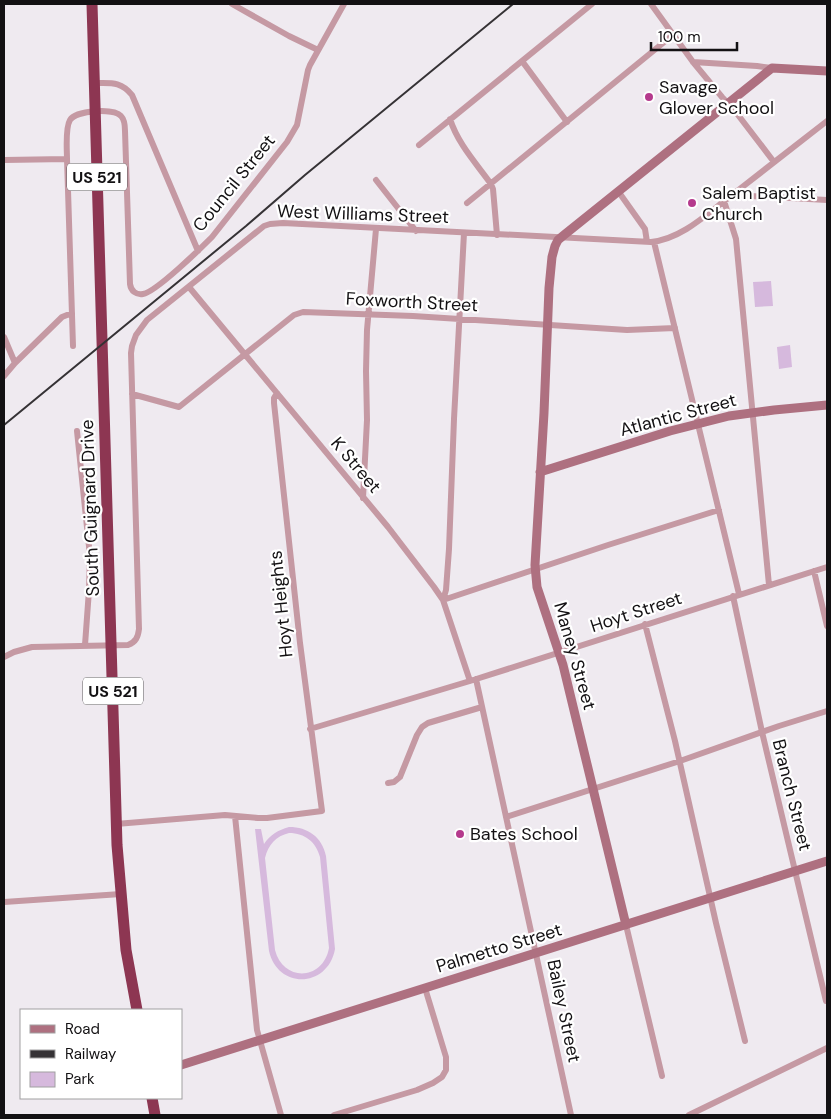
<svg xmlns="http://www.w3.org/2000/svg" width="831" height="1119" font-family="'DM Sans',sans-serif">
	<rect width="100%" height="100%" fill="#efeaf0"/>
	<path fill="#d6b9dd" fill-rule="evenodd" d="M771,281l2,25 -18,1 -2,-25z
		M790,345l2,22 -13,2 -2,-22z
		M289,827c19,0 33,10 37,29l9,93c-7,39 -57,41 -66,2l-14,-122h6l3,15c6,-9 14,-14 25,-17zM289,833c16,0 27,9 31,24l9,91c-6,33 -46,34 -54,2l-10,-92c3,-13 11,-22 24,-25z"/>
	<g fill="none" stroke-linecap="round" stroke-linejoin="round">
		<path stroke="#c599a3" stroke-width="6" d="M232,4l57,32 29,14
			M651,4l42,58 29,35 13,14 39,51
			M522,61l45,61
			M693,62l64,4 15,2
			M95,83c16,0 26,-2 37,12l66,156
			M450,119c8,25 26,44 41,65l2,5 4,46
			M419,145l173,-141
			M4,160l63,-1
			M376,180l40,51
			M618,191l27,38 2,13
			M732,195l95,-74
			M724,201l12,38 33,346
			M467,203l207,-169
			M654,242l85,352
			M189,287l199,240 46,60 9,13 27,81
			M4,337l11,26
			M73,346l-6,-187c0,-9 -2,-31 3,-39 6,-10 44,-12 51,-4 4,4 4,10 4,15l5,153c1,7 6,11 13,10 13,-2 58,-46 69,-57l75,-95 10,-17 11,-55 2,-5 34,-61
			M4,376l11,-13 47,-46 10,-4
			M132,394l47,13 115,-92 9,-3 110,4 214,14 48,-2
			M77,431l13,125 -1,34 -4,55
			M363,498l4,-78 -1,-49 1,-41 9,-101
			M814,571l13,55
			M733,596l29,136 64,269
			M443,600l3,-10 3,-41 5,-130 10,-186
			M443,600l165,-55 111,-35
			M645,624l30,117 41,182 29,118
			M4,657l10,-5 18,-5 96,-2c8,-3 10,-8 11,-16l-8,-276 1,-7 4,-11 11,-15 117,-94 6,-2 13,-1 368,19c31,-3 57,-29 81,-47l95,5
			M476,679l95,436
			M310,729l160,-48 357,-114
			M388,783l6,-1 6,-5 17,-42 5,-8 6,-4 54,-16
			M235,816l22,214 24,85
			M506,817l174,-56 99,-35 48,-15
			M116,824l109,-9 33,3h9l55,-7 -22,-168 -26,-240v-5l3,-5
			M4,902l117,-8
			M626,925l36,151
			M334,1115l83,-25 16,-7 9,-6 4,-7v-13l-21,-69
			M689,1115l138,-67"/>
		<path stroke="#ae7080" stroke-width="9" d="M540,472l130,-41 59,-15 45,-6 53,-5
			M626,925l-63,-260 -26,-78 -2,-22 9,-152 5,-125 3,-31 3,-11 3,-6 6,-5 208,-167 55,3
			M181,1065l646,-204"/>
		<path stroke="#8d3652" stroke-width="11" d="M92,4l25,841 9,105 11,60
			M152,1098l3,17"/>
		<path stroke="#353235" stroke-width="2" d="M4,425l242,-199 59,-51 208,-171"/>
	</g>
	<g fill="#b53a8d" stroke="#fff" stroke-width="2">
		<circle cx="649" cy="97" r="5"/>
		<circle cx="692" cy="203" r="5"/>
		<circle cx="460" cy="834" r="5"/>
	</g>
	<g text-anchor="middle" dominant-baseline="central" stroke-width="4.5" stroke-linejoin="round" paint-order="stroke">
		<g fill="#fff" stroke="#5a585a" stroke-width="1">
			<rect x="67" y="163.5" width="60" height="27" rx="4"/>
			<rect x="83" y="677.5" width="60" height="27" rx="4"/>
		</g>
		<g font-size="16" font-weight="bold" fill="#131113">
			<text x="97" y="177">US 521</text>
			<text x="113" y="691">US 521</text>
		</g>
		<g font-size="18" fill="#131113" stroke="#fff" text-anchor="start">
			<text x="659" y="87">Savage<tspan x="659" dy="21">Glover School</tspan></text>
			<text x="702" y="193">Salem Baptist<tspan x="702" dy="21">Church</tspan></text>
			<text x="470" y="834">Bates School</text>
		</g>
		<g font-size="18" fill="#131113" stroke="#fff">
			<text transform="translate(234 183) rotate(-51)">Council Street</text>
			<text transform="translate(363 214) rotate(2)">West Williams Street</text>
			<text transform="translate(412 302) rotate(3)">Foxworth Street</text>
			<text transform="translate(678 415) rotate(-15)">Atlantic Street</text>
			<text transform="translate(356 465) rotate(50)">K Street</text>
			<text transform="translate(90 508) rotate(-92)">South Guignard Drive</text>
			<text transform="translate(281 604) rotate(-96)">Hoyt Heights</text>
			<text transform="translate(636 612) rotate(-18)">Hoyt Street</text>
			<text transform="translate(575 656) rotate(74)">Maney Street</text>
			<text transform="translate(792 795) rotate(76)">Branch Street</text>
			<text transform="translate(499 948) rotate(-17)">Palmetto Street</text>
			<text transform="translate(564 1011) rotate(78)">Bailey Street</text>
		</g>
	</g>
	<rect width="831" height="1119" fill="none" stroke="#131113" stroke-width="10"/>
	<rect x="20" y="1009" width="162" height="90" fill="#ffffff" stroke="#a1a0a1"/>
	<rect x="30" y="1025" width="25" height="8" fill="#ae7080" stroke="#a1a0a1"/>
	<text x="65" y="1034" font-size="15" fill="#131113">Road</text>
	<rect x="30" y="1050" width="25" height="8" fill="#353235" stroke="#a1a0a1"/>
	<text x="65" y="1059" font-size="15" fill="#131113">Railway</text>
	<rect x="30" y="1072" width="25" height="15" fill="#d6b9dd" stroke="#a1a0a1"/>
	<text x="65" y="1084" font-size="15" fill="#131113">Park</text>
	<path d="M651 42v8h86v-8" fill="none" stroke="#131113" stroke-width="2.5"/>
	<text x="658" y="42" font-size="15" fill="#131113" stroke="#ffffff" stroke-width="4" paint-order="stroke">100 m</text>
</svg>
